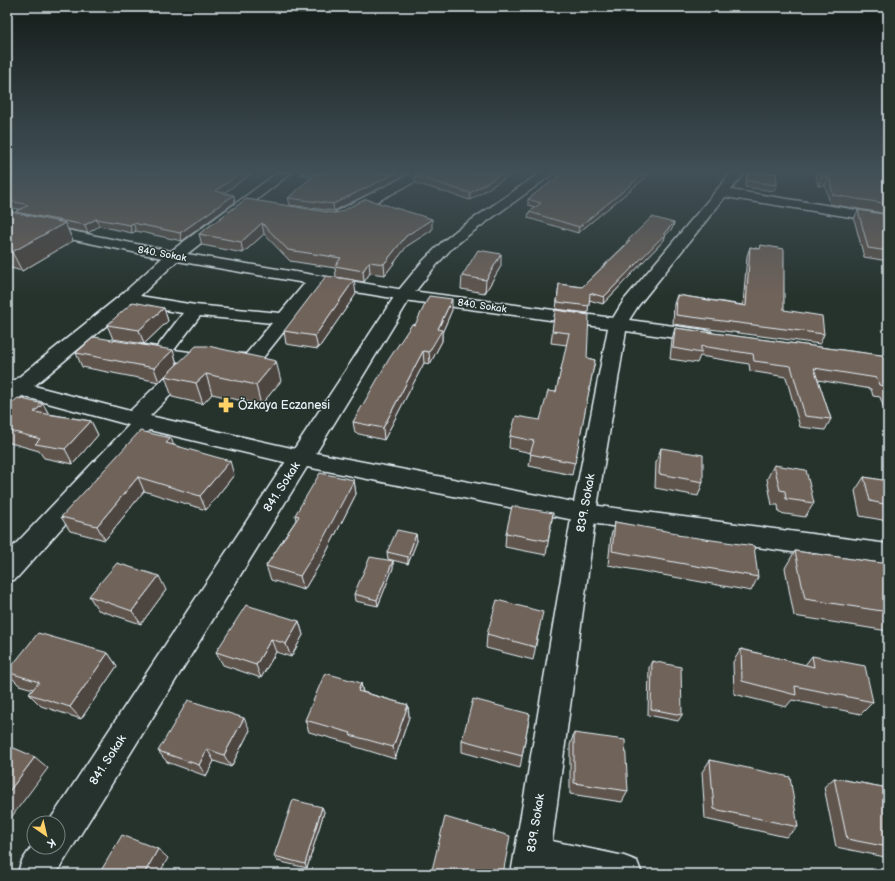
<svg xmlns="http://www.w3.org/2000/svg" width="895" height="881" font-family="'Balsamiq Sans',sans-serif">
	<rect width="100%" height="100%" fill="#26332d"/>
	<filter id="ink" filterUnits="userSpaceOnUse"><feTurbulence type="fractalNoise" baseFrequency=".025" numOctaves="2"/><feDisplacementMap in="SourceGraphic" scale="8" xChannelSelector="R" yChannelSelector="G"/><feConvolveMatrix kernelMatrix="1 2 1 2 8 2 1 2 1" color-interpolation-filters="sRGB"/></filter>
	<g filter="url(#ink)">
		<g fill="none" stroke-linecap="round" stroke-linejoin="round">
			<g stroke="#e8f1f8" stroke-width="3">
				<path id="minor" d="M277,173h14l-104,81 217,36 209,28 11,-18 107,-127h13l-13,17 157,25v8l-163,-26 -87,109 -9,14 75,10 7,2 2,4 -2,4 -7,2 -78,-11 -30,182 -44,328 72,15 13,5 5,13h-131l61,-361 36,-185 -204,-28 -84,-14 -62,78 -7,2 -51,-1 -50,51 159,36 3,6 -3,6 -8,2 -152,-36 -133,149 -9,3v-29l122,-128 -107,-29 -8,7 -7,2v-25l7,1 107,-86 41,-37 -155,-32v-8l164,33zM177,261l128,22 -25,30 -85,-8 -55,-9zM131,305l52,8 -26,34 -13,-2 -7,2 -2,4 2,4 44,7 -51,49 -96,-25zM200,316l72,7 -26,31 -49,-1 -23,-3z
					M412,173h15l-1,3 -79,41 -5,1 -5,-1 -2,-3 2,-3z"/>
			</g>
			<g stroke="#e8f1f8" stroke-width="3">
				<path id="tertiary" d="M540,173h14l-87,63 -16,13 -18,20 -22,28 -95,156 268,51 304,40v22l-304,-44 -277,-55 -251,407h-39l5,-13 12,-18v4h24v-24h-10l350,-532 23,-28 20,-20 16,-13z"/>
			</g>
			<use href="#minor" fill="#26332d" fill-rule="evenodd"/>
			<use href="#tertiary" fill="#26332d" fill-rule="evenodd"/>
		</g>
		<path fill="#5f554d" stroke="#e8f1f8" d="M7,173h245l-28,20 11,9 -53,39 -46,-10 -4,2 -33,-7 -11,7 -20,-4 5,12 -51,30 -15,-4v-56l8,2v-1l4,-3 -12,-2z
			M299,173h111l-76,38 -44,-6 -2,-7 24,-21z
			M422,173h91l-43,27 -55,-17v-7z
			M563,173h88l-73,60 -50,-15 1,-6 6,-5 -7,-2v-6z
			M747,173h29l1,12 -3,6 -29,-4z
			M816,173h72v41l-58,-10 -5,-19 -7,1z
			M246,199l186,31 -25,16 -22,29 -15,-2 -6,9 -28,-5 -1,-9 -45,-7 -26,-27 -21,19 -41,-8 -3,-11z
			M858,210l30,5v46l-24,-4 -10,-38z
			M674,223l-2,6 -7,7 -1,4 -61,64 -14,-4 -1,13 -32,-4 3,-25 23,3 44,-43 1,-3z
			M761,245l23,65 40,24 -4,10 -147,-20 1,-20 3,-9 66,10 4,-49 3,-9 10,2z
			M501,266l-16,27 -24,-4 1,-13z
			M356,294l-38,55 -32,-5 -2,-13z
			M164,308l4,13 -24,23 -31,-5 -6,-14z
			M452,310l-10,23v8l-12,23 -6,-1 -40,77 -29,-7 -2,-11 62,-97z
			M555,310l32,48 8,2 -23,115 -43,-9 2,-13 -22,-5 1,-12 30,-16 16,-28 11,-47 -16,-2z
			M675,328l213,28v64l-8,-23 -7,-1 -2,-7 -53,-9 13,39 -6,11 -25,-3 -14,-50 -36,-6 -1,-7 -49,-8 -3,7 -27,-4 2,-20z
			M173,350l4,14 104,17 -20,24 -49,-11 -9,10 -31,-7 -7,-21 -6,6 -77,-15 -6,-14z
			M43,404l6,10 42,7 7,14 -25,29 -29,-6 -5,-7 -32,-9v-35z
			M174,445l60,30 -28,35 -62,-19 -39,49 -35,-9 -9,-14z
			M661,448l42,34 -5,14 -43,-8 1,-26z
			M774,465l40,38 -9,14 -26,-4 -1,-8h-6l-5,-26z
			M864,477l24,4v40l-28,-5 -5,-25z
			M354,480l2,14 -31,61 -21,35 -33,-10 -5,-14 30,-46 -1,-5z
			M553,513l-7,42 -41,-8 1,-14z
			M615,522l62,13 81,42 -7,14 -143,-26 3,-29z
			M416,534l1,7 -9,23 -20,-5 -1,-7z
			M795,551l93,13v67l-94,-15 -9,-48z
			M393,561v7l-15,38 -23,-5 -1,-7z
			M166,590l-25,34 -43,-14 -9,-14z
			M299,621l4,14 -12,22 -15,-5 -15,26 -38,-13 -7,-13z
			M540,625l-7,35 -47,-12 1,-14z
			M741,649l64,16 7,-9 61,46 -12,12 -69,-14 -6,7 -52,-13 -1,-32z
			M108,653l9,13 -36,53 -40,-13 -12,-12 4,-5 -14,-4 -12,-12v-1z
			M652,661l30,54 -4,6 -30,-6 1,-48z
			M361,683l2,9 45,13 1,12 -14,42 -42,-13 -1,-2 -43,-12 -4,-12z
			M530,714l-10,54 -58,-16v-12z
			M250,730l-19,37 -17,-6 -8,15 -39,-14 -9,-11z
			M574,733l54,58 -6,11 -52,-8v-49z
			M710,760l88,67 -12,10 -81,-18 -3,-47z
			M834,778l54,10v80l-3,-11 -49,-10 -12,-60z
			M322,807l2,5 -17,56 -30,-7 -3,-5z"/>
		<path fill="#4e453f" stroke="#e8f1f8" d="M241,173h11l-35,25 -2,-7z
			M396,173h14l-76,38 -1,-7z
			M503,173h10l-43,27v-7z
			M645,173h6l-73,60 1,-6z
			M829,176l-4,9 -7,1 4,-8z
			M234,195l1,7 -53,39 -2,-8z
			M96,219l3,7 -11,7 -3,-8z
			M432,219v11l-25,16 -22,29 -1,-11 22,-28z
			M65,223l8,18 -51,30 -10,-19z
			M133,223l3,8 -4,2 -2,-8z
			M262,223l2,11 -21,19 -2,-11z
			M674,223l-2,6 -7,7 -1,4 -61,64 1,-7z
			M501,254v12l-16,27 1,-13z
			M369,262l1,11 -6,9 -1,-11z
			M354,280l2,14 -38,55 -3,-13z
			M452,299v11l-10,23v8l-12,23 -1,-12 9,-23z
			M164,308l4,13 -24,23 -5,-14z
			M173,350l4,14 -18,18 -5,-14z
			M423,351l1,12 -40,77 -1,-12z
			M276,361l5,20 -20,24 -5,-20z
			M206,374l6,20 -9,10 -7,-21z
			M43,404l8,14 -17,-6z
			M91,421l7,14 -25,29 -8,-15z
			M171,438l5,14 -10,-9z
			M230,461l4,14 -28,35 -6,-14z
			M138,477l6,14 -39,49 -8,-14z
			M354,480l2,14 -31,61 -21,35 -4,-14z
			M416,534l1,7 -9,23v-7z
			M393,561v7l-15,38 -1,-6z
			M159,576l7,14 -25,34 -9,-13z
			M299,621l4,14 -12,22 -5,-13z
			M271,639l5,13 -15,26 -5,-13z
			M108,653l9,13 -36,53 -11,-12z
			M361,683l2,12 -5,-4z
			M408,705l1,12 -14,42 -2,-12z
			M244,718l6,12 -19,37 -7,-12z
			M207,749l7,12 -8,15 -7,-11z
			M35,757l13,11 -41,55v-29z
			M322,807l2,5 -17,56 -2,-4z
			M158,849l10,9 -9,16h-15z"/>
		<path fill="#6f635a" stroke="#e8f1f8" d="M7,173h234l-26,18 19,4 -54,38 -47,-10 -3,2 -34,-6 -11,6 -70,-13 13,-7 -21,-5z
			M317,173h79l-63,31 -45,-6z
			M422,173h81l-33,20 -55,-17z
			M563,173h82l-66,54 -50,-15 12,-9 -13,-4z
			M748,173h28l1,12 -30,-4z
			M821,173h67v31l-55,-9 -4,-19 -7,2z
			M246,199l88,14 6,-1 26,-13 66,20 -26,17 -22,28 -15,-2 -6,9 -28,-5 6,-8 -53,-8 -26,-27 -21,19 -42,-8z
			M858,210l30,5v36l-20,-3z
			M7,211l58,12 -53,29 -5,-1z
			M652,217l22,6 -10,10h2l-62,64 -14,-4 -1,13 -32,-4 2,-18 23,3 48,-46h-3z
			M761,245l23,4v61l38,6 2,18 -148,-19 1,-20 69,11 4,-59 10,2z
			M478,250l23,4 -15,26 -24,-4z
			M326,276l28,4 -39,56 -31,-5z
			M429,296l23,3 -14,30 4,1 -13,22 -6,-1 -40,77 -30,-6 36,-63 23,-35 3,1z
			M133,302l31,6 -25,22 -32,-5z
			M555,310l34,5 -2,43 8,2 -20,103 -45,-9 4,-13 -24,-5 6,-20 24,4 8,-29 8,1 13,-59 -17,-2z
			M675,328l213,28v35l-2,-5 -7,-1 -2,-7 -63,-10 17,51 -26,-3 -14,-50 -37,-5 -1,-7 -52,-8v7l-28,-5z
			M94,337l79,13 -19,18 -78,-15z
			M196,346h12l68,15 -20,24 -50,-11 -10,9 -31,-7z
			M18,398l25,6 -9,8 57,9 -26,28 -30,-5 5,-5 -33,-9v-23z
			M140,431l31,7 -5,5 64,18 -30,35 -62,-19 -41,49 -36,-9z
			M661,448l42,7v27l-44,-8z
			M774,465l32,5 8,33 -28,-4 -1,-8 -5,-1z
			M320,473l34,7 -32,61 -22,35 -34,-10 33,-50 -4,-1z
			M864,477l24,4v24l-18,-4z
			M512,506l41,7 -5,28 -42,-8z
			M615,522l62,11v2l77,11 4,31 -146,-26z
			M397,530l19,4 -8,23 -21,-5z
			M795,551l93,13v48l-83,-13z
			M370,557l23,4 -16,39 -23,-6z
			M117,563l42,13 -27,35 -43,-15z
			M497,600l46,12 -8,35 -48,-13z
			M246,605l53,16 -13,23 -15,-5 -15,26 -40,-13z
			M38,633l70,20 -38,54 -41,-13 10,-12 -32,-10z
			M741,649l73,18 -2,-11 53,10 8,36 -78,-16 1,9 -54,-14z
			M652,661l29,6 1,48 -31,-6z
			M325,673l36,10 -3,8 50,14 -15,42 -43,-12 1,-2 -46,-13z
			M473,699l57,15 -8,42 -60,-16z
			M188,700l56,18 -20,37 -17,-6 -8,16 -41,-14z
			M574,733l51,7 3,51 -54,-8z
			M7,745l28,12 -28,37z
			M710,760l80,17 8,50 -84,-18z
			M834,778l54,10v59l-41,-8z
			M293,800l29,7 -17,57 -31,-8z
			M445,817l65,19 -7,38h-72z
			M122,835l36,14 -14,25h-45z"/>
	</g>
	<linearGradient id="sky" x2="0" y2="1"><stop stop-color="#151c19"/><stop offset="0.58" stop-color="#415057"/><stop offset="1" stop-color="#415057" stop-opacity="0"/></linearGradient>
	<rect width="895" height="296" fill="url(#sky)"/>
	<defs>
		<g id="pharmacy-bare" transform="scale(1.2)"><path d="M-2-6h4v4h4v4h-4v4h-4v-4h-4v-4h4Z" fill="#ffd166" stroke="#26332d" stroke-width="2.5" paint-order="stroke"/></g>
	</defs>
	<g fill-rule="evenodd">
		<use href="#pharmacy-bare" x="226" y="405"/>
	</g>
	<g text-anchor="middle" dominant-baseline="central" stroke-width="3" stroke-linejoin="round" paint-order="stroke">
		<g font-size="10" fill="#e8f1f8" stroke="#26332d">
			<text transform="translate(162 254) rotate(10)">840. Sokak</text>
			<text transform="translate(482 306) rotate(8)">840. Sokak</text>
		</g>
		<g font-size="12" fill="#e8f1f8" stroke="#26332d" text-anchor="start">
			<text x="238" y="405">Özkaya Eczanesi</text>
		</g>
		<g font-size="12" fill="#e8f1f8" stroke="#26332d">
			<text transform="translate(282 487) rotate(-57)">841. Sokak</text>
			<text transform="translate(586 503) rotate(-80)">839. Sokak</text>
			<text transform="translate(108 760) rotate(-57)">841. Sokak</text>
			<text transform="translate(536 823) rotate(-81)">839. Sokak</text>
		</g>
	</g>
	<rect width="895" height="881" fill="none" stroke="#26332d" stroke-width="24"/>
	<rect x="12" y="12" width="871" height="857" fill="none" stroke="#e8f1f8" stroke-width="1.5" filter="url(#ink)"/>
	<g transform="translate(46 835) rotate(146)"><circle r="19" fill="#26332d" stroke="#747f7e"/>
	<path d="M0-3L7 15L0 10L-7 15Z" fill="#ffd166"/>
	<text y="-6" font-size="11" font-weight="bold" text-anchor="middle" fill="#e8f1f8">K</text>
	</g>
</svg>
